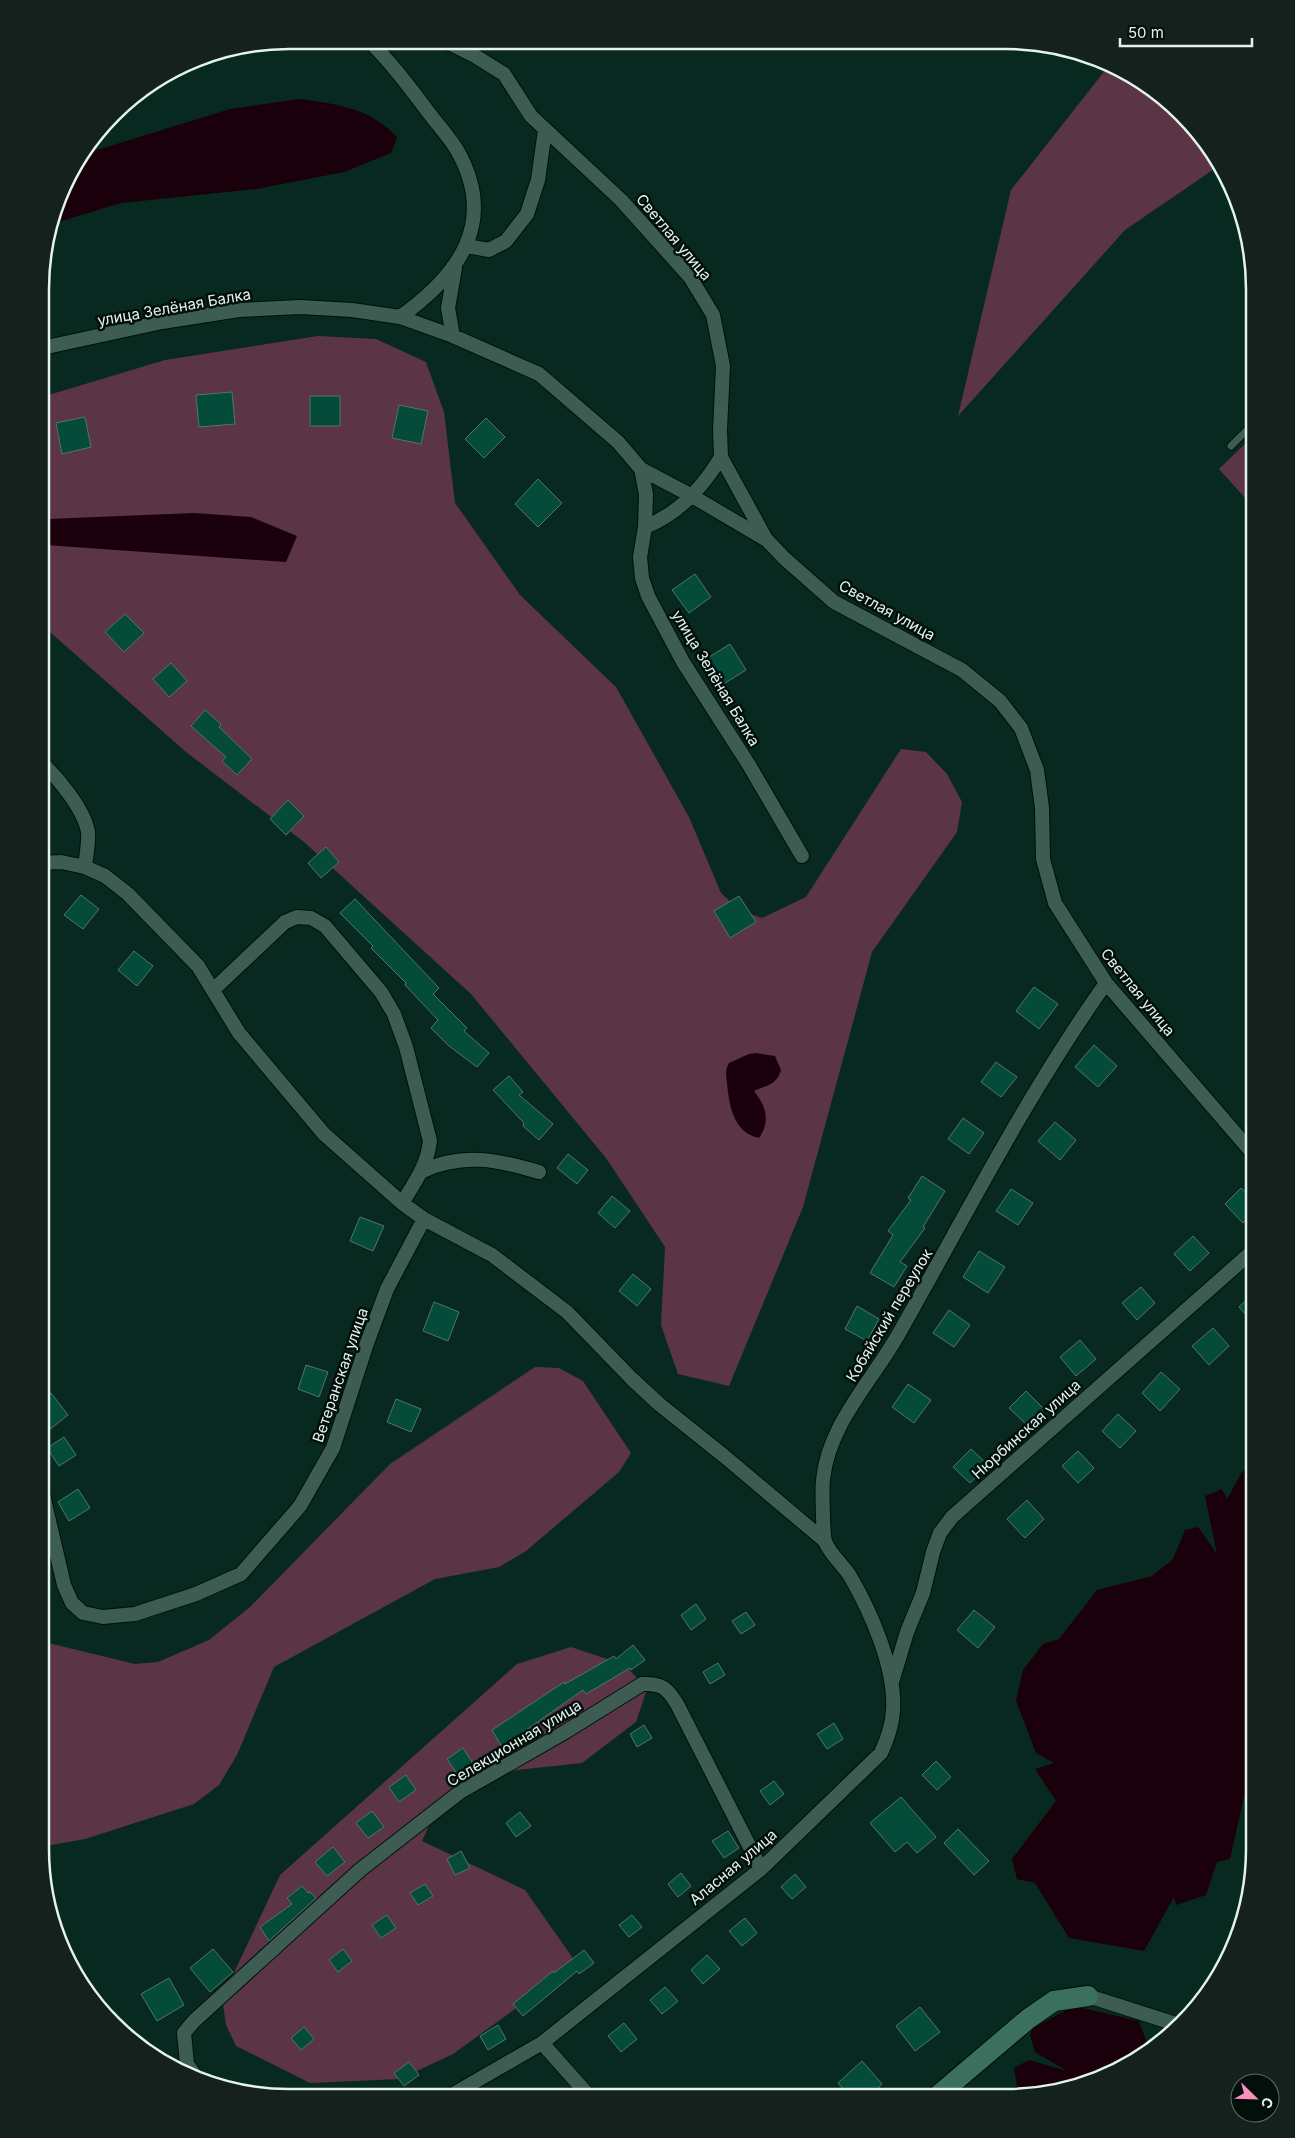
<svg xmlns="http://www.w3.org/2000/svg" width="1295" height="2138" font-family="Inter,sans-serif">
	<rect width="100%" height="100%" fill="#08291f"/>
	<path fill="#5b3546" d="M1110,64l48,27 46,46 16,28 -95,65 -167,186 53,-226z
		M318,336l58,3 50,23 18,50 11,91 65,92 96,92 73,130 32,76 18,17 23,8 44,-21 95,-148 25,3 21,22 15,28 -5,30 -85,120 -69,255 -74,179 -51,-12 -17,-49 4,-78 -59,-89 -135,-164 -167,-152 -118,-90 -144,-127v-228l123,-37z
		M1255,434v75l-36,-40z
		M535,1367l24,1 24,13 48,72 -12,19 -93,79 -27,16 -64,12 -161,88 -37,88 -18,30 -25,19 -109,35 -45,8v-206l95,23 23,-2 51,-22 41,-33 140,-143z
		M571,1647l54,18 22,24 -11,33 -54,41 -65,7 -54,17 -27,23 -14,31 103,49 52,74 -124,90 -53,25 -90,4 -74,-37 -10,-21 -4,-27 58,-123 237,-211z"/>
	<path fill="#1a000b" d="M300,99c37,5 70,9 97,38l-6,16 -47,19 -87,17 -136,14 -69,21 14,-46 18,-24 146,-45z
		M194,513l57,4 46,19 -11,26 -240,-17 -4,3v-26l6,-3z
		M756,1053l19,3 6,14c-4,15 -14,15 -27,21 12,15 17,30 5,47 -26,-5 -30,-34 -32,-55 -1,-7 -2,-13 2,-20l20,-9z
		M1255,1465l-1,287 -24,107 -13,3 -11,33 -30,10 -2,-8 -30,54 -75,-13 -34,-55 -18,-4 -5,-20 44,-58 -21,-32 19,-6 -18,-10 -20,-52 7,-31 20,-26 16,-5 38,-49 55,-14 21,-17 12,-29 13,-3 19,27 -12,-58 17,-7 5,10 15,-27z
		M1074,2006l65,15 11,30 -49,28 -86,17 3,-3 -4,-25 15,-8 38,11 -32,-19 -5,-17 3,-7z"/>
	<path fill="#044b39" stroke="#547469" d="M232,392l3,32 -36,3 -3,-32z
		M310,396h30v30h-30z
		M399,405l29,6 -7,33 -29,-6z
		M85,417l6,30 -29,7 -6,-31z
		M486,418l19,19 -21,21 -19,-19z
		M538,479l24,24 -24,24 -23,-23z
		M695,574l16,23 -22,16 -17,-23z
		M125,614l19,19 -20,19 -19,-20z
		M730,644l16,26 -24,15 -16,-26z
		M171,663l16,18 -18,16 -16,-18z
		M205,710l16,14 -2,3 33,32 -15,16 -15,-14 4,-4 -35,-31z
		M288,800l16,16 -18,19 -16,-16z
		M326,847l13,15 -18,16 -13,-15z
		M81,895l18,14 -16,20 -19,-14z
		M739,896l17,26 -26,16 -16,-27z
		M355,899l84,89 -6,6 34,34 -3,3 25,22 -12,14 -28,-21 -18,-18 7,-8 -33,-35 1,-2 -35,-35 2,-2 -33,-33z
		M134,951l19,15 -16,20 -19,-16z
		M1034,987l24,17 -19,25 -23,-18z
		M1094,1045l23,21 -19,21 -23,-20z
		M996,1062l21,15 -16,20 -20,-15z
		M509,1076l14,16 -4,3 34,29 -14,16 -16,-14 1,-3 -31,-33z
		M963,1118l21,15 -15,21 -21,-15z
		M1055,1122l21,18 -16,20 -22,-19z
		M568,1154l20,16 -11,14 -20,-16z
		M922,1176l23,15 -22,36 2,1 -25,34 7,4 -13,21 -24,-14 23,-38 -5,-4 23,-31 -3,-2z
		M1241,1188l14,13v9l-12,13 -18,-19z
		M1011,1189l22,14 -15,22 -22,-14z
		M612,1196l18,15 -15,17 -17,-15z
		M360,1217l24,9 -11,25 -23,-10z
		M1193,1236l16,17 -19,18 -16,-17z
		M979,1251l26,16 -17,26 -25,-16z
		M633,1274l18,15 -14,17 -18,-15z
		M1141,1287l14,16 -18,17 -15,-17z
		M1255,1292v33l-16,-18z
		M434,1302l25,10 -11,29 -25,-10z
		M857,1306l22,13 -12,22 -22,-12z
		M949,1310l21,15 -16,22 -21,-14z
		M1213,1328l16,18 -20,19 -17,-19z
		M1080,1340l16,19 -20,17 -16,-19z
		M306,1365l22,7 -9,25 -21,-8z
		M1161,1372l19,17 -20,22 -18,-18z
		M908,1384l23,16 -17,23 -22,-16z
		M1026,1391l18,18 -16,17 -19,-18z
		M51,1393l17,22 -19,15 -8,-11v-18z
		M396,1399l25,10 -10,23 -24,-10z
		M1118,1414l18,17 -16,17 -18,-17z
		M64,1437l12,18 -17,11 -12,-18z
		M971,1449l17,16 -18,18 -17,-16z
		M1078,1451l16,17 -16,15 -16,-17z
		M78,1489l12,19 -21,13 -11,-19z
		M1027,1500l17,19 -19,19 -18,-19z
		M696,1604l10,15 -15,11 -10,-15z
		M974,1610l21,17 -17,21 -21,-18z
		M746,1612l9,13 -14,9 -9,-13z
		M633,1645l12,15 -14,10 -1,-2 -44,26 -3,-4 -81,57 -10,-17 72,-48 1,2 49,-28 2,3z
		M718,1663l7,12 -15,9 -7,-12z
		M834,1723l9,16 -16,10 -10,-15z
		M644,1725l8,13 -15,9 -7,-13z
		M463,1748l11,17 -16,10 -11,-16z
		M936,1761l15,16 -14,13 -15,-15z
		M406,1775l10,15 -17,12 -10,-15z
		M774,1781l10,13 -14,11 -10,-14z
		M901,1797l35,40 -19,16 -10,-11 -12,10 -25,-29z
		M372,1811l12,16 -16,11 -12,-15z
		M520,1812l11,14 -15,11 -10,-14z
		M958,1829l31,32 -15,14 -30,-32z
		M728,1831l11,17 -15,10 -12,-17z
		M333,1847l12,15 -18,14 -12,-14z
		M461,1851l9,17 -15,7 -8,-16z
		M681,1873l10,13 -13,11 -10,-13z
		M795,1874l11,13 -14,12 -11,-12z
		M425,1884l8,12 -15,9 -8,-12z
		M302,1886l6,7 2,-1 6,6 -47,43 -9,-14 32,-23 -5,-6z
		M387,1915l9,13 -15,10 -9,-13z
		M632,1915l10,12 -13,10 -10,-12z
		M745,1918l12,15 -15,13 -13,-15z
		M213,1949l20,23 -23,20 -20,-24z
		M343,1949l9,12 -14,11 -9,-12z
		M584,1950l10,13 -15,11 -2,-3 -54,45 -10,-12 40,-33 1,2z
		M707,1955l13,14 -17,15 -12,-14z
		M169,1978l15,27 -27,16 -16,-27z
		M665,1987l13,14 -16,13 -12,-14z
		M920,2007l20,25 -25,19 -19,-25z
		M624,2023l13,16 -16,13 -13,-16z
		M498,2025l8,14 -18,11 -8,-14z
		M304,2027l10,12 -13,11 -10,-12z
		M862,2061l20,23 -15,14h-16l-13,-15z
		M409,2062l10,13 -15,11 -10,-13z"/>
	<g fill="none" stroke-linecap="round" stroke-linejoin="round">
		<g stroke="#00100a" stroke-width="9">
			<path id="lane" d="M1231,446l24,-24"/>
		</g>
		<g stroke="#00100a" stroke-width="16">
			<path id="street" d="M368,40c23,22 42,48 61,73 9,12 20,24 28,37 41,72 2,125 -57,167
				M443,40l32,16 29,18 27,42 90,84 69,77 23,38 10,51 -3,64 1,27 45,82 18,19 50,44 128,68 38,31 21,27 16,42 5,38 1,51 12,44 51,80 149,173
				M466,246l23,4 17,-9 21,-27 11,-34 7,-50
				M453,336l-5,-28 7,-40
				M42,348l120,-26 77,-12 61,-3 52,3 48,7 53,19 86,38 79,68 23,27 5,25 -1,33 -5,30 2,21 6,18 35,66 66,103 53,91
				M641,469l51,27 73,43
				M645,527c33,-13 58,-40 76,-70
				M41,762c17,16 43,47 47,70 1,11 -2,24 -3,35l20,9 23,18 70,72 41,67 85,101 78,69 22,16 68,36 75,57 65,67 27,25 65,52 101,85
				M41,863l20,-1 24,5
				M213,990l72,-68 12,-5 14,1 14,8 56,66 13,22 12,33 24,94c-3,25 -15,41 -28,62
				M423,1171c39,-19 76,-11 116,1
				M40,1482l24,103 8,18 11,10 20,4 32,-3 61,-20 45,-20 59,-68 33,-58 34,-105 20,-54 37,-70
				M892,1682l15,-50 16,-39 10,-41 7,-19 12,-16 303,-268
				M1088,1996l91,29
				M542,2043l48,54
				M199,2081l-12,-17 -3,-31 10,-12 166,-151 100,-78 105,-60 77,-48c20,-1 25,4 35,20l84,165
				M450,2096l92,-53 219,-174 120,-116c6,-13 11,-27 12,-42 3,-42 -22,-99 -43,-135 -6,-10 -22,-24 -25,-35 -2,-6 -3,-53 -2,-61 5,-55 49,-99 75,-145 67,-118 129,-241 208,-352"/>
		</g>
		<g stroke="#00100a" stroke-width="22">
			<path id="secondary" d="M935,2098l93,-79 26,-18 34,-5"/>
		</g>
		<use href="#lane" stroke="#3d5d52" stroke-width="7"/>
		<use href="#street" stroke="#3d5d52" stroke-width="14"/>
		<use href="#secondary" stroke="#3b6f5f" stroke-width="20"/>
	</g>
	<g text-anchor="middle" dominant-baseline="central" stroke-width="5" stroke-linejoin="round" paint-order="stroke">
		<g font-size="15" fill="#e3f4ed" stroke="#030f0b">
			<text transform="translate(674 237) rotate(50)">Светлая улица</text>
			<text transform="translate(174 307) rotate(-10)">улица Зелёная Балка</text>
			<text transform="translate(887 610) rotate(29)">Светлая улица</text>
			<text transform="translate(716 678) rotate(59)">улица Зелёная Балка</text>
			<text transform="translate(1138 992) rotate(51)">Светлая улица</text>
			<text transform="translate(889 1315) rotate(-59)">Кобяйский переулок</text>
			<text transform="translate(340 1375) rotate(-71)">Ветеранская улица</text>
			<text transform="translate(1026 1429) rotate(-42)">Нюрбинская улица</text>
			<text transform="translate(514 1743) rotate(-31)">Селекционная улица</text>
			<text transform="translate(733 1867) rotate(-40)">Аласная улица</text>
		</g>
	</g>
	<path d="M0 0H1295V2138H0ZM289 49H1006A240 240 0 0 1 1246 289V1849A240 240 0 0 1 1006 2089H289A240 240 0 0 1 49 1849V289A240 240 0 0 1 289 49Z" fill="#15211d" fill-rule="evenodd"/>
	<path fill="none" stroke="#e3f4ed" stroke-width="2.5" d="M289 49H1006A240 240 0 0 1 1246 289V1849A240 240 0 0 1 1006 2089H289A240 240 0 0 1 49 1849V289A240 240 0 0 1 289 49Z"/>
	<g transform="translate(1255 2098) rotate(113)"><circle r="24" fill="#030f0b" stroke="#5d6b65"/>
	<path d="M0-4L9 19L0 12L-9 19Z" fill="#fc8fc1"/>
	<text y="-8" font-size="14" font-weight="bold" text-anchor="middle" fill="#e3f4ed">С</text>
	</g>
	<path d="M1120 38v8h132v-8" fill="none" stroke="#e3f4ed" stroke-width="2.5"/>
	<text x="1128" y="38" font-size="15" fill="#e3f4ed" stroke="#030f0b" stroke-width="4" paint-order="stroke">50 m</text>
</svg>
